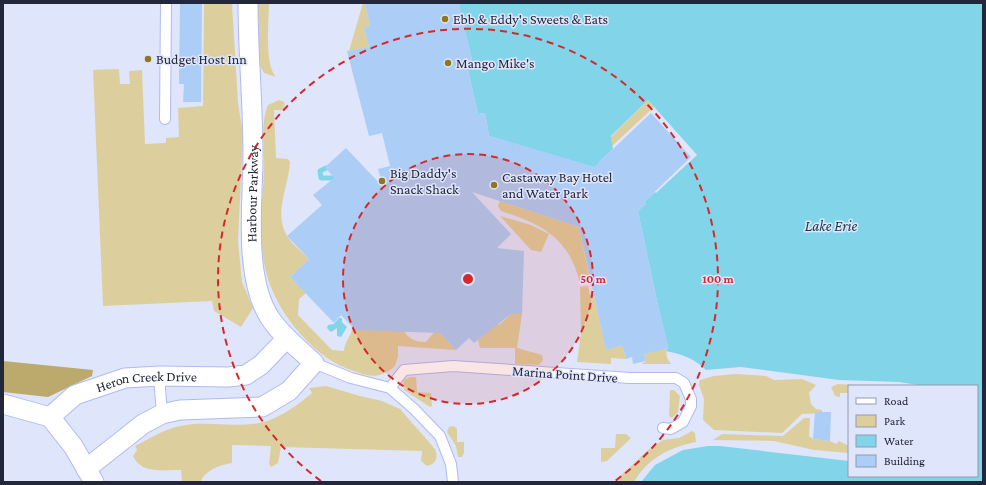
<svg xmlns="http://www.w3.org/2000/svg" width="986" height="485" font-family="'Crimson Pro',serif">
	<rect width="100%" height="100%" fill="#dfe5fb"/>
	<path fill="#ddcf9d" d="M204,3h28l6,100 5,32 -5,106 4,41 11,26 -12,19 -27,-16 -2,-10 -109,5 -10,-236 26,-1 1,15h10l-1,-13 13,-1 3,74 21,-1v-5l13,-1 -1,-29 25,-2z
		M255,3h14c0,18 -5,61 7,74l-12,-4 -8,-14z
		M363,3h2l5,23 -6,1 5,20 -20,4z
		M279,100l5,2 1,2 -3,6h-8l2,48 12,1 2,3c-1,24 -17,51 -3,74 5,8 15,16 22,23l-19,18 16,16 -7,6 -1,16 34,35 12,1c0,-9 8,-15 8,-24l52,4c4,8 13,11 22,11l8,-10 6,1 16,17 -58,-4v10l-3,10c-17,15 -28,10 -47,3 -20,-8 -37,-22 -50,-38 -46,-55 -37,-97 -34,-163 1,-21 -4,-44 4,-63z
		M648,100l6,7 -42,39 -1,-9z
		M500,201l79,26 11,53 -10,3c-11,-45 -38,-59 -79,-72l-3,-5z
		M500,216l31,9 18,9 -8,18 -10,-2z
		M588,286l2,9h4l12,54 16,-4 4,14 -15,-1v6l-34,-2 4,-30 -1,-45z
		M511,314h11l-5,34 25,7 1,5 -4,5 -24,-1v-16h-35l-2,-8 19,-17 2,2z
		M666,348l1,10 4,6h-29l4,-3 -2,-7z
		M736,374l30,2 8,4 28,-1 14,6 -7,8 2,11 5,5 6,1v3l-20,1 -20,19 -68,-3 -11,-10 1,-21 -5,-14 1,-5 14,-4z
		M410,377h6l1,15 14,1 1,13 -2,1 -26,-17 -1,-5 1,-5z
		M838,384l32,2h-21v7h-9v4l-5,-1 -4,-9z
		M326,386l34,10 22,5 18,8 35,40c3,8 2,15 -8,17l-6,-5 1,-10 -141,-4 -3,16 -7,4 -2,-3 2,-18 -39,-1v18c-13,2 -26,7 -32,19h-18l-1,-12c-18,-1 -39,5 -48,-14l4,-6 -2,-4c14,-7 29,-17 45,-20 26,-6 53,2 79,-3 18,-3 39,-18 53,-30l-3,-5z
		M670,390h4l6,6 -2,16 -6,6 -3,-2z
		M804,418h6l-1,18 4,3 17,2 6,3 3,-3 10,5v7l-35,-3 -40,-9 -61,-1 9,-6 61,2z
		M454,426l3,3v13h7v11l-2,4h-4l-2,-11 -9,-14 2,-5z
		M692,431l3,2 1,9c-26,5 -48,16 -62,40h-20l34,-32 15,-10 16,-2z
		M616,434h10l5,4 -24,23 -6,1v-14h14z"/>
	<path fill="#bbaa6b" d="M3,361l90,9 -1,6 -44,21 -45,-5z"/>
	<path fill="#82d5e8" d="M460,3h523v479h-342l14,-17 28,-15 25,-4h12l129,15v15h128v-90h-53l-25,-4 -60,-2 -98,-13 -35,3c-12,-12 -25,-16 -40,-19l2,-4 -12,-50 -18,-86 8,-7 -2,-2 11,-10 1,1 41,-38 -49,-55 -37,36 2,13 -13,12 -3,7 -108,-32 -4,-23 -7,1 -11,-48 6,-2 -14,-58z
		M339,318h3v4l5,5 -6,10 -4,-1v-8l-6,4 -4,-4 1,-3 6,-1z"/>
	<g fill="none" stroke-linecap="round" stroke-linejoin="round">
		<path stroke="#82d5e8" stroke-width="5" d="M326,168l-6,3 1,7h14"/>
	</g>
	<path fill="#accdf6" d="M180,3h22l-1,99h-18l1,-18h-5z
		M365,3h94l14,61 -6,2 11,48 7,-1 4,23 105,31 57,-54 40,44 -47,45 2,2 -8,7 18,86 13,51 -25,6 2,7 -13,3 -1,-7 -6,2 -4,-14 -16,5 -27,-123 -107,-35 39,42 -14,14 27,3 -2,63h-11l-37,29 -5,-5 -13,12 -16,-17 -85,-3 -14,-15 -7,8 -44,-46 19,-18 -22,-23 35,-31 -9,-10 21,-17 -9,-11 21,-19 37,39 -5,-18 12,-3 -8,-33 -13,3 -22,-85 22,-4 -5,-20 6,-1z
		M815,412h16l-1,29 -17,-2z"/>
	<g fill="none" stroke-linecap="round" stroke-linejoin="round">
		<g stroke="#afbbf0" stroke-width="12">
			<path id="lane" d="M165,119l1,-116
				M314,363l37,15 39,10 24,21 26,27 11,28 2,18
				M159,376l3,38
				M390,388l14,-18 49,-4 177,12h46l8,5 7,16v7l-8,16 -12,7 -8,-1"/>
		</g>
		<g stroke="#afbbf0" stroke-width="21">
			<g id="street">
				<path d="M3,404l47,13"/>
				<path id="s1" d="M50,417l25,-22 50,-17 34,-2 69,1 18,-2 15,-10 26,-27"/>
				<path d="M50,417l23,29 21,36"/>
				<path id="s2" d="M86,469l57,-45 19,-10 18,-4 82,-3 27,-16 25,-28c-15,-14 -33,-28 -44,-45 -27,-41 -17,-116 -17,-164 0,-50 -5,-101 -5,-151"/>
			</g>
		</g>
		<use href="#lane" stroke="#fff" stroke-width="10"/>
		<use href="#street" stroke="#fff" stroke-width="19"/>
	</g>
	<circle cx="468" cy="279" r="125" fill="#d62828" fill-opacity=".12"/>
	<g fill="none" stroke="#d62828" stroke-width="2" stroke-dasharray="7 5">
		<circle cx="468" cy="279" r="125"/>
		<path d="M321 481A250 250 0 1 1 615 481"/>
	</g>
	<g fill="#8e781d" stroke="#dfe5fb" stroke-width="1.5">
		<circle cx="445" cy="19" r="4"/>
		<circle cx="148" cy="59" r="4"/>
		<circle cx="448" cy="63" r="4"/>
		<circle cx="382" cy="181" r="4"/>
		<circle cx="494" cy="185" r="4"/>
	</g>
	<g text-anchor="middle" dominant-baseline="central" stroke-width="3" stroke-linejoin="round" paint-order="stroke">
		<g font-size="14" fill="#23273c" stroke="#dfe5fb" text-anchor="start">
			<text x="453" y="19">Ebb &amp; Eddy's Sweets &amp; Eats</text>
			<text x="156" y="59">Budget Host Inn</text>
			<text x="456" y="63">Mango Mike's</text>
			<text x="390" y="173">Big Daddy's<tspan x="390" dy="16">Snack Shack</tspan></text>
			<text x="502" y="177">Castaway Bay Hotel<tspan x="502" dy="16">and Water Park</tspan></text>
		</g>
		<g font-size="14" fill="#23273c" stroke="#dfe5fb">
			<text stroke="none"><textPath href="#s2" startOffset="454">Harbour Parkway</textPath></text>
			<text transform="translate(565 374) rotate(4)">Marina Point Drive</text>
			<text stroke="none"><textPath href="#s1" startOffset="107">Heron Creek Drive</textPath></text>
		</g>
		<g font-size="15" font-style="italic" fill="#113942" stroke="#dfe5fb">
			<text x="831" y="226">Lake Erie</text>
		</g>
	</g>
	<circle cx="468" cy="279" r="6" fill="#d62828" stroke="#dfe5fb" stroke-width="2"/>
	<g font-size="12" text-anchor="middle" font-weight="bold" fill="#d62828" stroke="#dfe5fb" stroke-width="3" stroke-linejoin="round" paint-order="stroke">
		<text x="593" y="283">50 m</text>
		<text x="718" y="283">100 m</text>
	</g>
	<rect width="986" height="485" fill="none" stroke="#23273c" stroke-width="8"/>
	<rect x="848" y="385" width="130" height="92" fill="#dfe5fb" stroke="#9499af"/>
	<rect x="856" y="398" width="20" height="6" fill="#ffffff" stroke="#9499af"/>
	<text x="884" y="405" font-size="12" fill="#23273c">Road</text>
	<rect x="856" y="415" width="20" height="12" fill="#ddcf9d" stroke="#9499af"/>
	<text x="884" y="425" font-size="12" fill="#23273c">Park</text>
	<rect x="856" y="435" width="20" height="12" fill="#82d5e8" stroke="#9499af"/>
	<text x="884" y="445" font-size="12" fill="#23273c">Water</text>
	<rect x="856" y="455" width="20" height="12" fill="#accdf6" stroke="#9499af"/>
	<text x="884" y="465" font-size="12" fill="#23273c">Building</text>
</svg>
